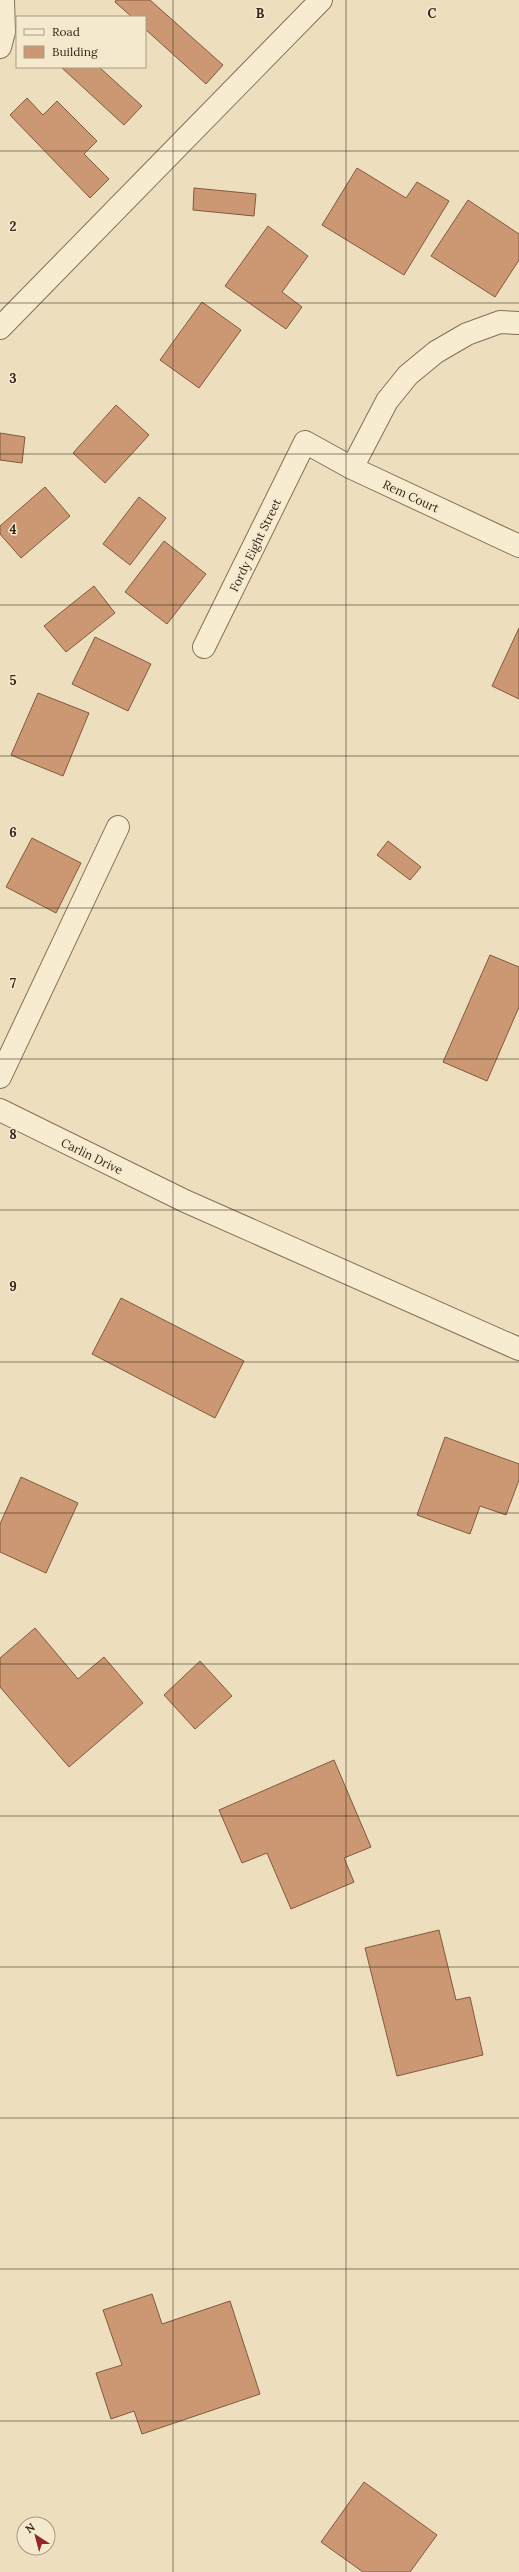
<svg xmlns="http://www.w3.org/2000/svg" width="519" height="2572" font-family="Lora,serif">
	<rect width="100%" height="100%" fill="#eddfbd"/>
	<path fill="#cb9873" stroke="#83593d" d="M116,0h34l73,65 -17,19 -61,-55v-12h-13l-17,-15z
		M61,67h38l43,39 -18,19z
		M27,98l16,17 14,-14 40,40 -13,13 25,25 -19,19 -80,-83z
		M357,168l49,30 11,-16 32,19 -45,74 -82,-50z
		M194,188l62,6 -2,22 -61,-6z
		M468,200l51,34v26l-24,37 -64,-41z
		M268,226l40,30 -26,36 20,15 -16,22 -61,-43z
		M202,302l39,28 -42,58 -39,-28z
		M116,405l33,30 -44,48 -32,-30z
		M0,433l25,4 -3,26 -22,-3z
		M45,487l25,29 -49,42 -21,-24v-8z
		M139,497l27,21 -36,47 -27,-21z
		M164,541l42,33 -39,50 -42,-32z
		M94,586l21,27 -49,39 -22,-26z
		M519,628v71l-27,-13z
		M95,637l56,27 -23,47 -56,-27z
		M38,693l51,20 -26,63 -52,-21z
		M32,838l49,25 -25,50 -50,-26z
		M388,841l33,26 -11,13 -33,-25z
		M490,955l29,12v40l-32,74 -44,-19z
		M121,1298l123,63 -29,57 -123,-64z
		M445,1437l74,27v16l-13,35 -26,-9 -10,28 -53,-19z
		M21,1477l57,26 -32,70 -46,-21v-28z
		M35,1628l43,51 26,-22 39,46 -74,64 -69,-80v-29z
		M200,1661l32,35 -37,33 -31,-34z
		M334,1760l37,87 -27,11 10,24 -63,27 -24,-56 -25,10 -23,-53z
		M439,1930l17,70 14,-3 13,58 -86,21 -32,-128z
		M152,2294l10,30 68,-23 30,93 -118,40 -8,-23 -23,8 -15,-46 26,-8 -19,-55z
		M364,2482l73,53 -27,37h-47l-42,-30z"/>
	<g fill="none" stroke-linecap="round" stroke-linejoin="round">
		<g stroke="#856f57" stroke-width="24">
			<path id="minor" d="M0,47l4,-15 -1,-32
				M0,328l321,-328
				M352,468l35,-67 21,-26 28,-23 31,-18 33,-12 19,1
				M204,647l101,-205 47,26 167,78
				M0,1077l118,-250
				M0,1110l185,91 334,148"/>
		</g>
		<use href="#minor" stroke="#f8ecd0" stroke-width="22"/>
	</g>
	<path fill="none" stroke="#34271b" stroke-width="1" stroke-opacity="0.55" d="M173,0v2572M346,0v2572M0,151h519M0,303h519M0,454h519M0,605h519M0,756h519M0,908h519M0,1059h519M0,1210h519M0,1362h519M0,1513h519M0,1664h519M0,1816h519M0,1967h519M0,2118h519M0,2269h519M0,2421h519"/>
	<g text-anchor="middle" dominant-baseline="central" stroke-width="3" stroke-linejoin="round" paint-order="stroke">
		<g font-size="12" fill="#34271b" stroke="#f5e9cd">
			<text transform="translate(411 496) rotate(25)">Rem Court</text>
			<text transform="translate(255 545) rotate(-64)">Fordy Eight Street</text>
			<text transform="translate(92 1156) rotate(26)">Carlin Drive</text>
		</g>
	</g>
	<g font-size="13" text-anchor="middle" font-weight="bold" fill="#34271b" stroke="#f5e9cd" stroke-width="3" stroke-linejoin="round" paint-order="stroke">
		<text x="260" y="18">B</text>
		<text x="432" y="18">C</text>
		<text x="13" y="231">2</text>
		<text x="13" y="383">3</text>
		<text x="13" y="534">4</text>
		<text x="13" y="685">5</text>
		<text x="13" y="837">6</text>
		<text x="13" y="988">7</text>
		<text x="13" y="1139">8</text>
		<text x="13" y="1291">9</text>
	</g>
	<rect x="16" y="16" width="130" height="52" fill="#f5e9cd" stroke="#a89b86"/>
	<rect x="24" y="29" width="20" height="6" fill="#f8ecd0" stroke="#a89b86"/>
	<text x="52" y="36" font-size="12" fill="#34271b">Road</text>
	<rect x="24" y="46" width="20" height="12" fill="#cb9873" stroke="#a89b86"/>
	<text x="52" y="56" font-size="12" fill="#34271b">Building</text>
	<g transform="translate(36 2536) rotate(324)"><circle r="19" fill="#f5e9cd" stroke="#a89b86"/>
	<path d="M0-3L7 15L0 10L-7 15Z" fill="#932728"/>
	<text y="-6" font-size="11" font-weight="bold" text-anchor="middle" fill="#34271b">N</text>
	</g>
</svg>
